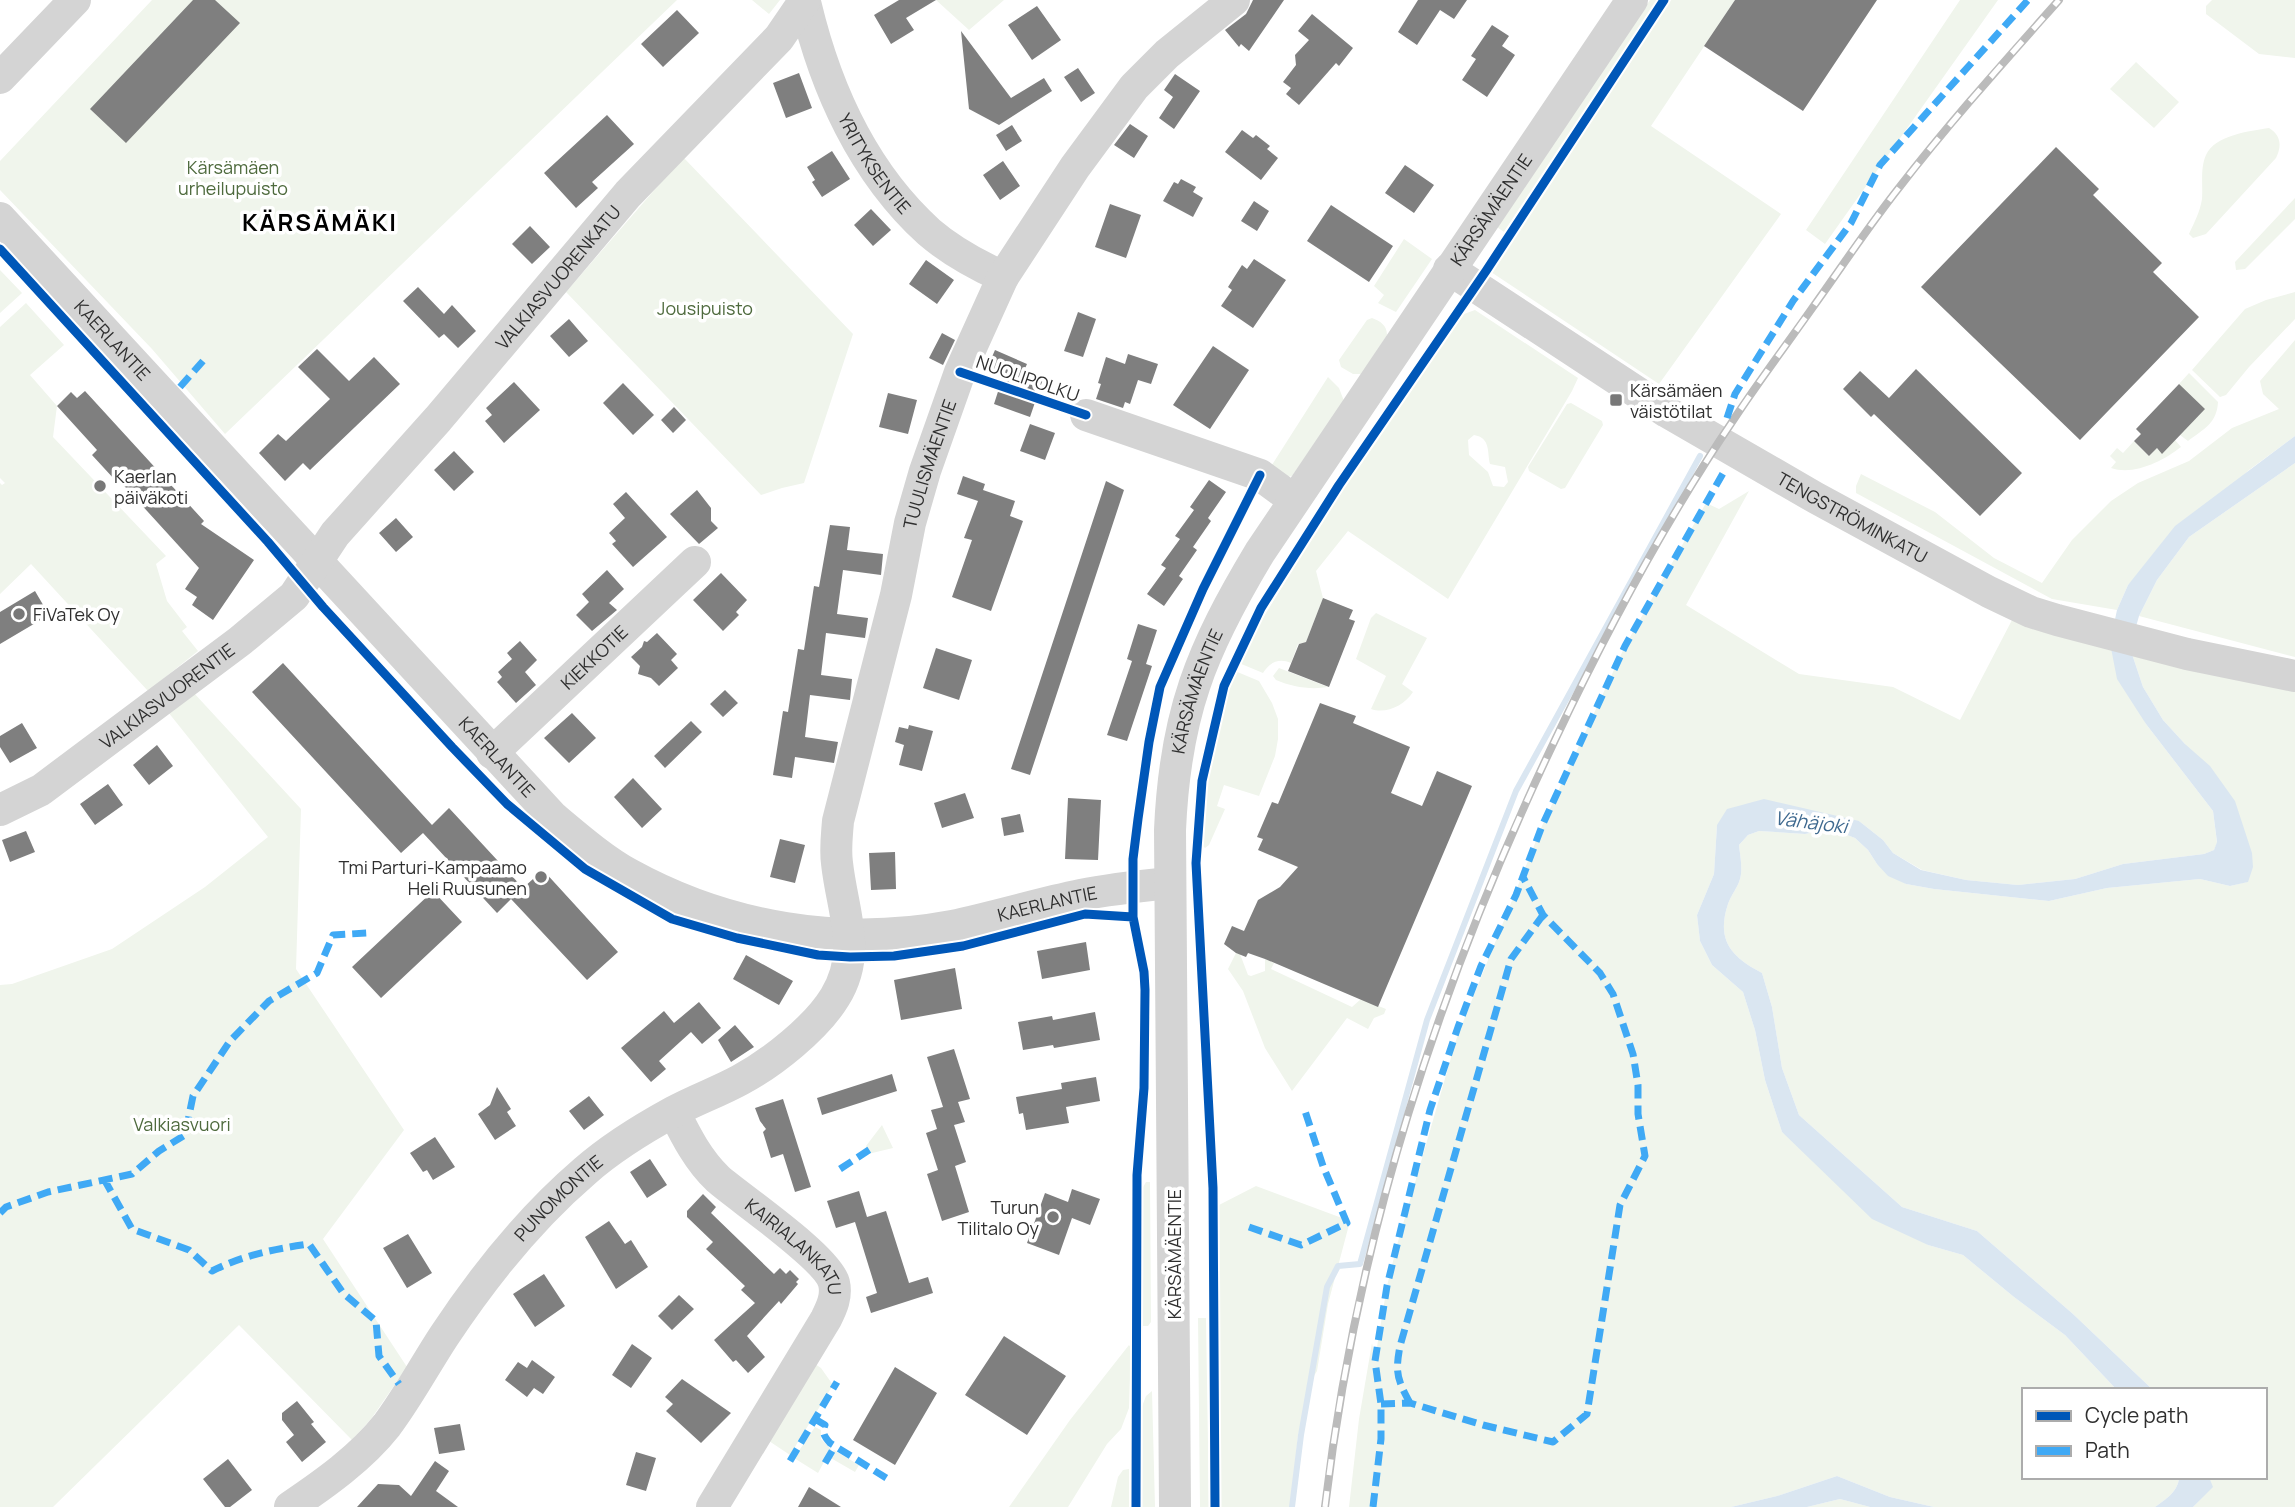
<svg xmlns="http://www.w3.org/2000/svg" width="2295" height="1507" font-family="Manrope,sans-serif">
	<rect width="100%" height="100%" fill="#fff"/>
	<path fill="#f0f5ec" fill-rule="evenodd" d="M152,0h525l-452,434 -73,-85 -152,-159v-29z
		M752,0h28l-11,14z
		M936,0h68l-35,30z
		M1650,0h8l-154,232 -10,-7z
		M1671,0h64l-84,126 130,88 -122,170 -168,-112z
		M1960,0h38l-173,244 -19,-14z
		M2212,0h83v58l-36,-4 -53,-40v-8z
		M2136,62l43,40 -25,26 -44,-39z
		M2269,128c12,7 13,18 7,30l-70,76 -13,4 -4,-4c5,-11 11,-22 13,-35 1,-14 -2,-31 4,-44 9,-20 44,-24 63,-27z
		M683,157l170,177 -49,149 -22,5 -21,7 -195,-203z
		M2295,198v21l-50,50 -9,1 -1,-8z
		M1404,239l28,20 -36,53 -18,-9 6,-8 -10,-9z
		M0,270l22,23 -22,20z
		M2295,292v27l-46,48 -23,28 -6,2 -28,-27 53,-61 21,-9z
		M26,303l38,42 -34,30 27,31 -4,31 113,119 -10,8 11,37 20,26 -5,4 16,20 -50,40 -117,-127 -31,30v-111l2,2 3,-2 -5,-5v-151z
		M1475,310l103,68 -6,13 -124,208 -100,-68 -32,40 7,27 -17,44 -8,2 -7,19c-12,-5 -21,-1 -28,10l-24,-10 19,-37 96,-156 110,-156zM1474,435c17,3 13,17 16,29l15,3 3,15 -4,5 -11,-1 -5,-14 -19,-17 -1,-15z
		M1372,318c8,3 15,7 15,17l-25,39h-9l-12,-7 -2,-7 28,-40z
		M2295,340v96l-46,34 -121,115 -11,25 -65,-11 -196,-106v-7l5,-12 74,38 59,46 48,25 30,-43 39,-39 27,-18 51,-22 43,-33 47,-19 -16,-15 -3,-13z
		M2189,373l29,29c-1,21 -14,27 -30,39l-8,-6 -1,-51z
		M1328,377l11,11 5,13 -52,75 -4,1 -18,-9z
		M1571,403l31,18 1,4 -38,63 -4,1 -32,-18 -1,-4 39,-63z
		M2175,440l6,7c-18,14 -47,29 -70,21l5,-6 -6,-6 7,-8 6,5 11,-12 15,15 8,-8 5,5z
		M2295,463v194l-156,-41 18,-36 32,-43z
		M1749,491l-63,114 113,69 94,13 67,33 52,-100 98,23 36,81 67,87 4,32 -3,7 -10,4 -81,10 -48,15 -57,6 -52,-5 -44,-10 -29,-17 -10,-13 -24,-19 -142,4 -3,49 -17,41 3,26 12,24 31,27 12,38 10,50 17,52 146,113 35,10 51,42 51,38 52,55h-93v87h155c0,14 -14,23 -24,30h-221l-44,-10 -53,-21 -60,20 -46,11h-382l10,-88 13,-76 3,16 12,-73 10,-41 60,-208 85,-211 83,-180 81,-143 13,6z
		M1376,613l51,25 -25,46 11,8c-9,14 -27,22 -42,17l15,-33 -30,-17 15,-41z
		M2130,648l165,39v820h-102l19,-20 -3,-10h56v-87h-112l-80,-76 -96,-83 -75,-24 -103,-92 -17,-47 -10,-61 -10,-34c-31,-16 -46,-33 -34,-69 3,-9 10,-17 12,-25 3,-10 0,-24 -1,-34l9,-10 11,-4 46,3 26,-5 24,9 13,12 9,14 29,20 28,5 115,12 58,-13 93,-9 30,7 17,-4 -62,-138 -22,-24 -20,-33z
		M1279,668l49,19c-17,3 -36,0 -52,-7l-3,-4z
		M1235,671l24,10 13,22 6,16v20l-3,17 -16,40 -35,-11 -7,21 8,3 -16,36 -4,3 -2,-2c-1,-60 13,-118 32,-175z
		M193,692l108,117 -5,160 108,161 -81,109 84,128 -36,52 -19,21 -113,-115 -186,182h-53v-522l12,-1 100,-35 93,-62 63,-50 -100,-125z
		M1236,953l4,1 8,21 3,1 14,-5v-12l9,4 -3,6 81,38 9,-8 25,10 -2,5 -10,4 -6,11 -21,-11 -55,73 -27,-43 -22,-57 -15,-22z
		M882,1125l11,23 -25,6 -2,-8z
		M1146,1182h4l1,140 -3,4h-6v-137z
		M1256,1186l94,35 -22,83 -11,67 -5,8 -14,56 -7,72h-71l-1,-302z
		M1198,1318h8l3,189h-9z
		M1129,1345l2,3 -2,60 -8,21 -14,15 -39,63h-59l61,-87z
		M812,1362l9,6 12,17 -43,70 -24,-16z
		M1152,1391l3,116h-13l-1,-98 5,-13z
		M815,1427l6,3v9l10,10 -13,24 -24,-15z
		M834,1450l25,15 -4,7 -26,-15z
		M1129,1469v38h-18l7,-30 5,-7z
		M1840,1499l30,8h-63z"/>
	<path fill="#dae6f1" d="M2295,436v27l-106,74 -32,43 -18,36 -9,32 13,39 20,33 22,24 25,22 25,35 17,52 1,14 -5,15 -18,4 -30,-7 -93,9 -58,13 -115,-12 -28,-5 -18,-8 -11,-12 -9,-14 -13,-12 -24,-9 -26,5 -46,-3 -11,4 -9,10c1,10 4,24 1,34 -2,8 -9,16 -12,25 -12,36 3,53 34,69l10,34 10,61 17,47 103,92 75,24 96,83 80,76h-36l-52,-55 -51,-38 -51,-42 -35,-10 -56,-26 -90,-87 -17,-52 -10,-50 -12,-38 -31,-27 -12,-24 -3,-26 17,-41 3,-49 10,-16 37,-10 95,22 24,19 10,13 28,17 45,10 52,5 57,-6 48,-15 81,-10 10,-4 3,-8 -4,-31 -67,-87 -29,-45 -7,-36 7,-33 11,-25 47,-59z
		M1837,1476l53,21 44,10h-64l-30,-8 -33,8h-76l46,-11z
		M2179,1477h30l4,10 -20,20h-38c10,-7 24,-16 24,-30z"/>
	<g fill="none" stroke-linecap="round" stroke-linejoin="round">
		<path stroke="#dae6f1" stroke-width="6" d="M1292,1507l9,-72 26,-148 11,-21 22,-2 67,-244 89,-229 184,-335"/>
	</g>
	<path fill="#7f7f7f" d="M193,0h22l25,23 -114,120 -36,-34z
		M899,0h37l-30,18 8,12 -23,14 -17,-29z
		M1253,0h31l-35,51 -8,-7 -2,3 -14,-17 21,-16z
		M1418,0h49l-13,19 -14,-9 -23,35 -19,-13z
		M1735,0h142l-74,111 -99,-65z
		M1037,6l24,34 -29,20 -24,-35z
		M677,10l22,23 -36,34 -22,-23z
		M1312,14l41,34 -14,18 -3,-3 -37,42 -13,-11 5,-6 -8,-6 13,-17 -1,-10 14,-15 -11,-9z
		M1492,25l17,11 -7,10 13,9 -28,42 -25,-17 14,-21 -5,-3z
		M961,31l50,67 33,-20 8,13 -53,34 -30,-16z
		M1078,68l17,25 -14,9 -17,-25z
		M799,73l13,35 -26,10 -13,-35z
		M1175,74l25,17 -26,38 -15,-11 14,-21 -9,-7z
		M607,115l27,29 -42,38 6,6 -22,20 -32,-35z
		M1130,124l18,12 -14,22 -20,-13z
		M1012,125l10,16 -16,10 -10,-16z
		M1242,130l11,8 3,-3 14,11 -3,3 11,9 -17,22 -36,-28z
		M2056,147l43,42 -6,6 69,68 -9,9 46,45 -119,123 -159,-153z
		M832,151l18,28 -28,18 -10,-15 3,-2 -8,-13z
		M1003,161l17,25 -20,14 -17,-25z
		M1405,165l29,20 -20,28 -29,-20z
		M1181,179l15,8 -3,5 10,6 -10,19 -30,-16 11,-19 4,2z
		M1254,201l15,10 -12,20 -16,-10z
		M1110,204l31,11 -15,43 -31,-11z
		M1331,205l62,41 -24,36 -62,-41z
		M871,209l20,21 -18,16 -19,-21z
		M530,226l20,21 -18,17 -20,-20z
		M1254,259l32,21 -33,48 -32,-22 11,-16 -4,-3 14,-22 5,4z
		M926,260l28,20 -17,24 -28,-20z
		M418,287l26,27 8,-9 24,26 -18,17 -14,-14 -5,4 -36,-37z
		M1078,312l18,7 -13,38 -19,-6z
		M569,319l19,22 -19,16 -19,-21z
		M942,333l13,7 -12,25 -14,-7z
		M1213,346l36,24 -39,59 -37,-24z
		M317,349l32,32 25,-24 26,27 -90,86 -7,-7 -18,18 -26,-28 19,-19 8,7 44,-42 -32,-32z
		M995,350l32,14 -4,9 20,6 -13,38 -36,-13 10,-31 -16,-7z
		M1128,354l30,10 -7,20 -13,-4 -8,24 -5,-2 -2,6 -27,-9 5,-15 -3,-1 8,-26 19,7z
		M1916,369l106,104 -42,43 -106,-102 -3,3 -28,-28 17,-18 29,27z
		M514,382l26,28 -36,33 -19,-22 7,-6 -6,-7z
		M623,383l31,32 -21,20 -30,-32z
		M2179,384l26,25 -43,45 -5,-6 -8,8 -15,-15 7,-7 -5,-5z
		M85,391l119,130 -3,3 53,36 -41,60 -21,-15 5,-8 -12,-8 14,-21 -82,-90 -2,2 -23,-25 5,-5 -40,-44 14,-14 6,6z
		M888,393l29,7 -9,34 -29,-7z
		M674,407l12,13 -13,13 -12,-13z
		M1030,424l25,9 -10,27 -25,-9z
		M454,451l20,21 -20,19 -20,-21z
		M963,476l22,8 -2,6 32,11 -5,15 13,5 -32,90 -39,-14 20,-57 -8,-2 14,-37 -21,-7z
		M1209,480l17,12 -18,26 3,3 -18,26 4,3 -18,26 4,3 -19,27 -17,-12 19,-26 -5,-3 19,-26 -5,-3 19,-26 -4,-3z
		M1106,481l18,9 -94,285 -19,-6z
		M697,490l14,18v13l7,7 -19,16 -29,-30z
		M626,492l41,45 -34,30 -21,-23 4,-3 -7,-8 16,-15 -12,-14z
		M396,518l17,19 -17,15 -17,-19z
		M830,525l20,2 -3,23 36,4 -2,21 -38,-5 -6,44 31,4 -3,20 -39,-5 -5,42 31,4 -2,21 -40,-5 -5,42 33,5 -4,21 -39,-6 -3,21 -19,-3 10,-64 5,1 10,-63 6,1 10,-64 5,1z
		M607,570l17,19 -15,14 8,7 -25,21 -16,-16 13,-13 -7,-8z
		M721,573l26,27 -11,12 3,3 -16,16 -30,-31z
		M35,591l14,24 -49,29v-32z
		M1323,598l30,12 -4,9 6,2 -26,66 -41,-16 11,-27 7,-2z
		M1138,624l19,6 -11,34 6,2 -25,75 -20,-6 25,-74 -5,-2z
		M657,633l20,21 -6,6 7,8 -19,18 -8,-8 -13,-4 2,-8 -9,-9 11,-10 2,-6 3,1z
		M520,641l17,19 -12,12 11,13 -20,18 -19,-21 5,-5 -4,-5 14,-13 -5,-6z
		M936,648l36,12 -13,40 -36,-12z
		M283,663l149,162 17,-17 74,80 20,-18 75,82 -31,28 -76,-81 -14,14 -74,-80 -22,20 -149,-161z
		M725,690l13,13 -15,14 -13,-13z
		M1320,703l36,13 -3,7 57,24 -19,46 31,13 15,-35 35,15 -94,221 -113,-48 -17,-6 -2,4 -10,-4 -12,-9 8,-18 12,5 14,-31 22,-13 18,-20 -40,-17 5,-11 -6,-2 15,-35 6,2z
		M572,713l24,25 -27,25 -25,-25z
		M691,721l11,11 -37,36 -11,-12z
		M22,723l15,25 -27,15 -10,-16v-11z
		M909,725l24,6 -11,40 -23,-6 5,-20 -9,-3 4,-15 9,2z
		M157,745l16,21 -24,19 -16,-20z
		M633,778l29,31 -20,19 -28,-31z
		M108,784l15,21 -28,20 -15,-21z
		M965,793l9,25 -32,10 -8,-25z
		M1068,798l33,2 -3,60 -33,-1z
		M1020,814l4,18 -20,4 -3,-18z
		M26,831l9,21 -25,10 -8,-22z
		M780,839l25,6 -10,38 -25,-6z
		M895,852l1,37 -25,1 -2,-37z
		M433,891l29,31 -81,76 -29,-31z
		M1086,942l4,28 -48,9 -5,-28z
		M746,955l47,26 -14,24 -46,-26z
		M955,968l7,41 -61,11 -7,-40z
		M699,1002l22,26 -19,16 -11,-12 -32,29 7,8 -15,13 -30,-34 43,-37 10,12z
		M1095,1012l5,28 -46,8 -1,-3 -30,5 -5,-28 34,-6 1,4z
		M735,1025l19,22 -23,15 -13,-22z
		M954,1049l16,50 -12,3 7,20 -11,3 12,37 -11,4 14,46 -27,9 -15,-47 11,-4 -12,-37 11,-4 -6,-19 12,-3 -16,-50z
		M892,1074l5,17 -75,24 -5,-17z
		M1096,1077l4,24 -34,6 3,16 -43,7 -3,-17 -4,1 -3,-17 46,-8 -1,-6z
		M497,1087l14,22 -4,3 9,14 -21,14 -17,-26 12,-9z
		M589,1096l15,19 -20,15 -15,-19z
		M783,1099l28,88 -16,5 -12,-38 -12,4 -8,-26 3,-3 -6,-8 -5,-13z
		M435,1137l20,30 -22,13 -6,-10 -4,2 -13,-19z
		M650,1159l17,26 -20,13 -17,-26z
		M1072,1189l28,10 -10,26 -18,-7 -13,37 -32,-12 18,-50 23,9z
		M859,1191l8,26 19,-6 23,72 19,-6 5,16 -62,20 -5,-16 11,-4 -22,-71 -19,6 -9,-27z
		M703,1194l13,13 -5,6 63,61 6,-6 6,6 4,-4 9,9 -3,3 2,2 -17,20 -2,-3 -32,35 18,21 -17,16 -12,-13 -3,2 -19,-22 41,-37 -14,-13 4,-4 -39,-37 7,-7 -26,-25v-6z
		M609,1221l16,23 6,-4 17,27 -32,22 -31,-52z
		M408,1234l24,39 -25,15 -24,-40z
		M544,1274l21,32 -30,21 -22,-33z
		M679,1295l15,14 -22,21 -14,-14z
		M1004,1336l62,40 -39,59 -62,-40z
		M632,1344l20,14 -21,30 -19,-13z
		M532,1360l23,17 -12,17 -9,-6 -7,9 -22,-17 13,-18 9,6z
		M895,1367l42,26 -42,72 -42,-25z
		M682,1379l49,34 -30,30 -35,-32 7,-7 -8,-7z
		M297,1401l17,21 -3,2 15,18 -24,20 -16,-20 8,-7 -12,-15v-7z
		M460,1424l5,26 -26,4 -5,-26z
		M636,1452l20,6 -10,33 -20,-6z
		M228,1459l24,31 -22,17h-5l-22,-28z
		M435,1461l14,10 -13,20 22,16h-101l21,-23 21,1 12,11z
		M809,1487l32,20h-43z"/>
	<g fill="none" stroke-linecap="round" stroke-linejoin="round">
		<g stroke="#d4d4d4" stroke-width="32">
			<path id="s1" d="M805,2c20,85 58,170 124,230 22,19 48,33 74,45"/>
			<path d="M0,78l75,-78"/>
			<path id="s2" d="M0,218l553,599c24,20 49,42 76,57 98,54 212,73 323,52 43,-9 85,-22 129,-31 29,-6 59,-9 89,-12"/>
			<path id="s3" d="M1449,269l218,143 149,86 173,94 42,20 26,8 130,34 108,22"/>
			<path d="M1086,415l174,60 34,25"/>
			<path id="s4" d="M492,753l203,-191"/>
			<path id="s5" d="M0,810l41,-20 199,-149 54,-45 41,-62 103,-115 190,-225 151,-156 26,-38"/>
			<path id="s6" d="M674,1112c12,24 24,48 44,67 23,20 110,79 116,104 3,13 -2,24 -8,36l-114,188"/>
			<path id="s7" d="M290,1507c34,-23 71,-49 97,-82 21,-28 38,-60 57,-89 41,-62 85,-117 141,-165 26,-23 57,-42 88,-59 22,-12 45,-20 67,-32 32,-17 76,-52 95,-83 28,-45 7,-86 2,-134 -2,-14 0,-28 1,-42l58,-226 14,-72 15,-52 35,-99 43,-95 72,-110 59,-80 33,-33 67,-54"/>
			<path id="s8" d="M1175,1507l-5,-677c5,-116 31,-180 90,-278l372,-552"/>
		</g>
		<g stroke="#bbb" stroke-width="8">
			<path id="rail" d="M1325,1507c32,-271 113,-521 230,-767 52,-110 111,-220 179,-321 25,-38 53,-75 79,-112 28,-39 55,-80 85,-118 51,-66 106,-127 161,-189"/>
		</g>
		<use href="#rail" stroke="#fff" stroke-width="5" stroke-dasharray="16" stroke-linecap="butt"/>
		<path stroke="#3fa9f5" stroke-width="7" stroke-dasharray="14 7" stroke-linecap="butt" d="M180,387l23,-26
			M1727,418l8,-24 58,-93 58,-78 29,-58 148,-165
			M840,1169l32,-21
			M104,1179l28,50 57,21 23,21c32,-16 62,-22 97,-27l34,49 33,28 3,35 20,28
			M0,1213l6,-6 42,-15 84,-18 27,-23 26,-16 8,-39 37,-55 39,-40 48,-28 16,-38 34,-2
			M1249,1227l52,18 46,-22 -24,-57 -18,-55
			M1410,1403c-13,-24 -15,-30 -10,-57l111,-387 32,-44
			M1381,1404l29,-1 73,22 70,17 34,-28 33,-209 25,-49 -7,-42v-29l-5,-31 -20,-60 -13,-21 -57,-58 -20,-38
			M815,1419l10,6c-3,8 -1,11 5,18l61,38
			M790,1461l47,-79
			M825,1463l10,-17
			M1373,1507l8,-68v-35l-6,-43 12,-75 43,-176 28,-83 23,-61 35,-71 26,-69 83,-180 101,-178"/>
		<g stroke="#fff" stroke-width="13">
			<path id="cycleway" d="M0,249l268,293 55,65 129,140 55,57 78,65 87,50 65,19 81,17 32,2 44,-1 69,-10 122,-32 48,3
				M960,372l126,43
				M1136,1507l1,-332 7,-87 1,-98 -1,-18 -11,-55v-58l5,-40 11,-77 11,-55 43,-98 57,-114
				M1215,1507l-2,-319 -17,-325 6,-82 22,-95 37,-78 78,-123 147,-214 178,-271"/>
		</g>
		<use href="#cycleway" stroke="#0057b8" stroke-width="9"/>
	</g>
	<g fill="#787878" stroke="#fff" stroke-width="2.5">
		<rect x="1609" y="393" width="14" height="14" rx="3.5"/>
		<circle cx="100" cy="486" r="7"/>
		<circle cx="19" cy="614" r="7"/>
		<circle cx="541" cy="877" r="7"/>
		<circle cx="1053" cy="1217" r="7"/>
	</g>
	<g text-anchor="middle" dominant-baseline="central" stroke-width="7" stroke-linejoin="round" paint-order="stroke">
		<g font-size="18" fill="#2f2f2f" stroke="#fff">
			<text stroke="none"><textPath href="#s1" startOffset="177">YRITYKSENTIE</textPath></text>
			<text stroke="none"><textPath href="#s8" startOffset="1386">KÄRSÄMÄENTIE</textPath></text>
			<text stroke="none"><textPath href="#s5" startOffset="779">VALKIASVUORENKATU</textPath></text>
			<text stroke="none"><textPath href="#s2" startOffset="166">KAERLANTIE</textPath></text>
			<text transform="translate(1028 378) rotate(19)">NUOLIPOLKU</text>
			<text stroke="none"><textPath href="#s7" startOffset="1307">TUULISMÄENTIE</textPath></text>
			<text stroke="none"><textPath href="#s3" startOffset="474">TENGSTRÖMINKATU</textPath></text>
			<text stroke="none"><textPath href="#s4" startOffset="140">KIEKKOTIE</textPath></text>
			<text stroke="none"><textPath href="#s8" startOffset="819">KÄRSÄMÄENTIE</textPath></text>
			<text stroke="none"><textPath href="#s5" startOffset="203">VALKIASVUORENTIE</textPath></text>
			<text stroke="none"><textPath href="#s2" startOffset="733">KAERLANTIE</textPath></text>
			<text stroke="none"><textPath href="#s2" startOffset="1342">KAERLANTIE</textPath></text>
			<text stroke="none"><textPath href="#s7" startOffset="413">PUNOMONTIE</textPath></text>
			<text stroke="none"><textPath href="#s6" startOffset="184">KAIRIALANKATU</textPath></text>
			<text transform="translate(1174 1254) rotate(-90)">KÄRSÄMÄENTIE</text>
		</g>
		<g font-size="18" fill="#4e6a3d" stroke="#fff">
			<text x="233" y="167">Kärsämäen<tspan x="233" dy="21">urheilupuisto</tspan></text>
			<text x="705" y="308">Jousipuisto</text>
			<text x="182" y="1124">Valkiasvuori</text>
		</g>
		<g font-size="18" fill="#2f2f2f" stroke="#fff" text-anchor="start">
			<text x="1630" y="390">Kärsämäen<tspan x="1630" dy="21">väistötilat</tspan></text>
			<text x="114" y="476">Kaerlan<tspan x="114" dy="21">päiväkoti</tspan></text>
			<text x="33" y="614">FiVaTek Oy</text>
			<text x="527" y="867" text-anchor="end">Tmi Parturi-Kampaamo<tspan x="527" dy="21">Heli Ruusunen</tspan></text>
			<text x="1039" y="1207" text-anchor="end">Turun<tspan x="1039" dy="21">Tilitalo Oy</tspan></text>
		</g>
		<g font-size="19" font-style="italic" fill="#3e698f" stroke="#fff">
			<text transform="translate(1811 822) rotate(7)">Vähäjoki</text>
		</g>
		<g font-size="24" font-weight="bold" letter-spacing="2" fill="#000" stroke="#fff">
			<text x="320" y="221">KÄRSÄMÄKI</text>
		</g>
	</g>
	<rect x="2022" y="1388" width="245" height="91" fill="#ffffff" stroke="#acacac" stroke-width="2"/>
	<rect x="2036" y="1411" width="35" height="10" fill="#0057b8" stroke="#acacac" stroke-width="2"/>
	<text x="2085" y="1423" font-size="21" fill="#2f2f2f">Cycle path</text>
	<rect x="2036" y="1446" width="35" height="10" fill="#3fa9f5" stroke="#acacac" stroke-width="2"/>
	<text x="2085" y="1458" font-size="21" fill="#2f2f2f">Path</text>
</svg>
